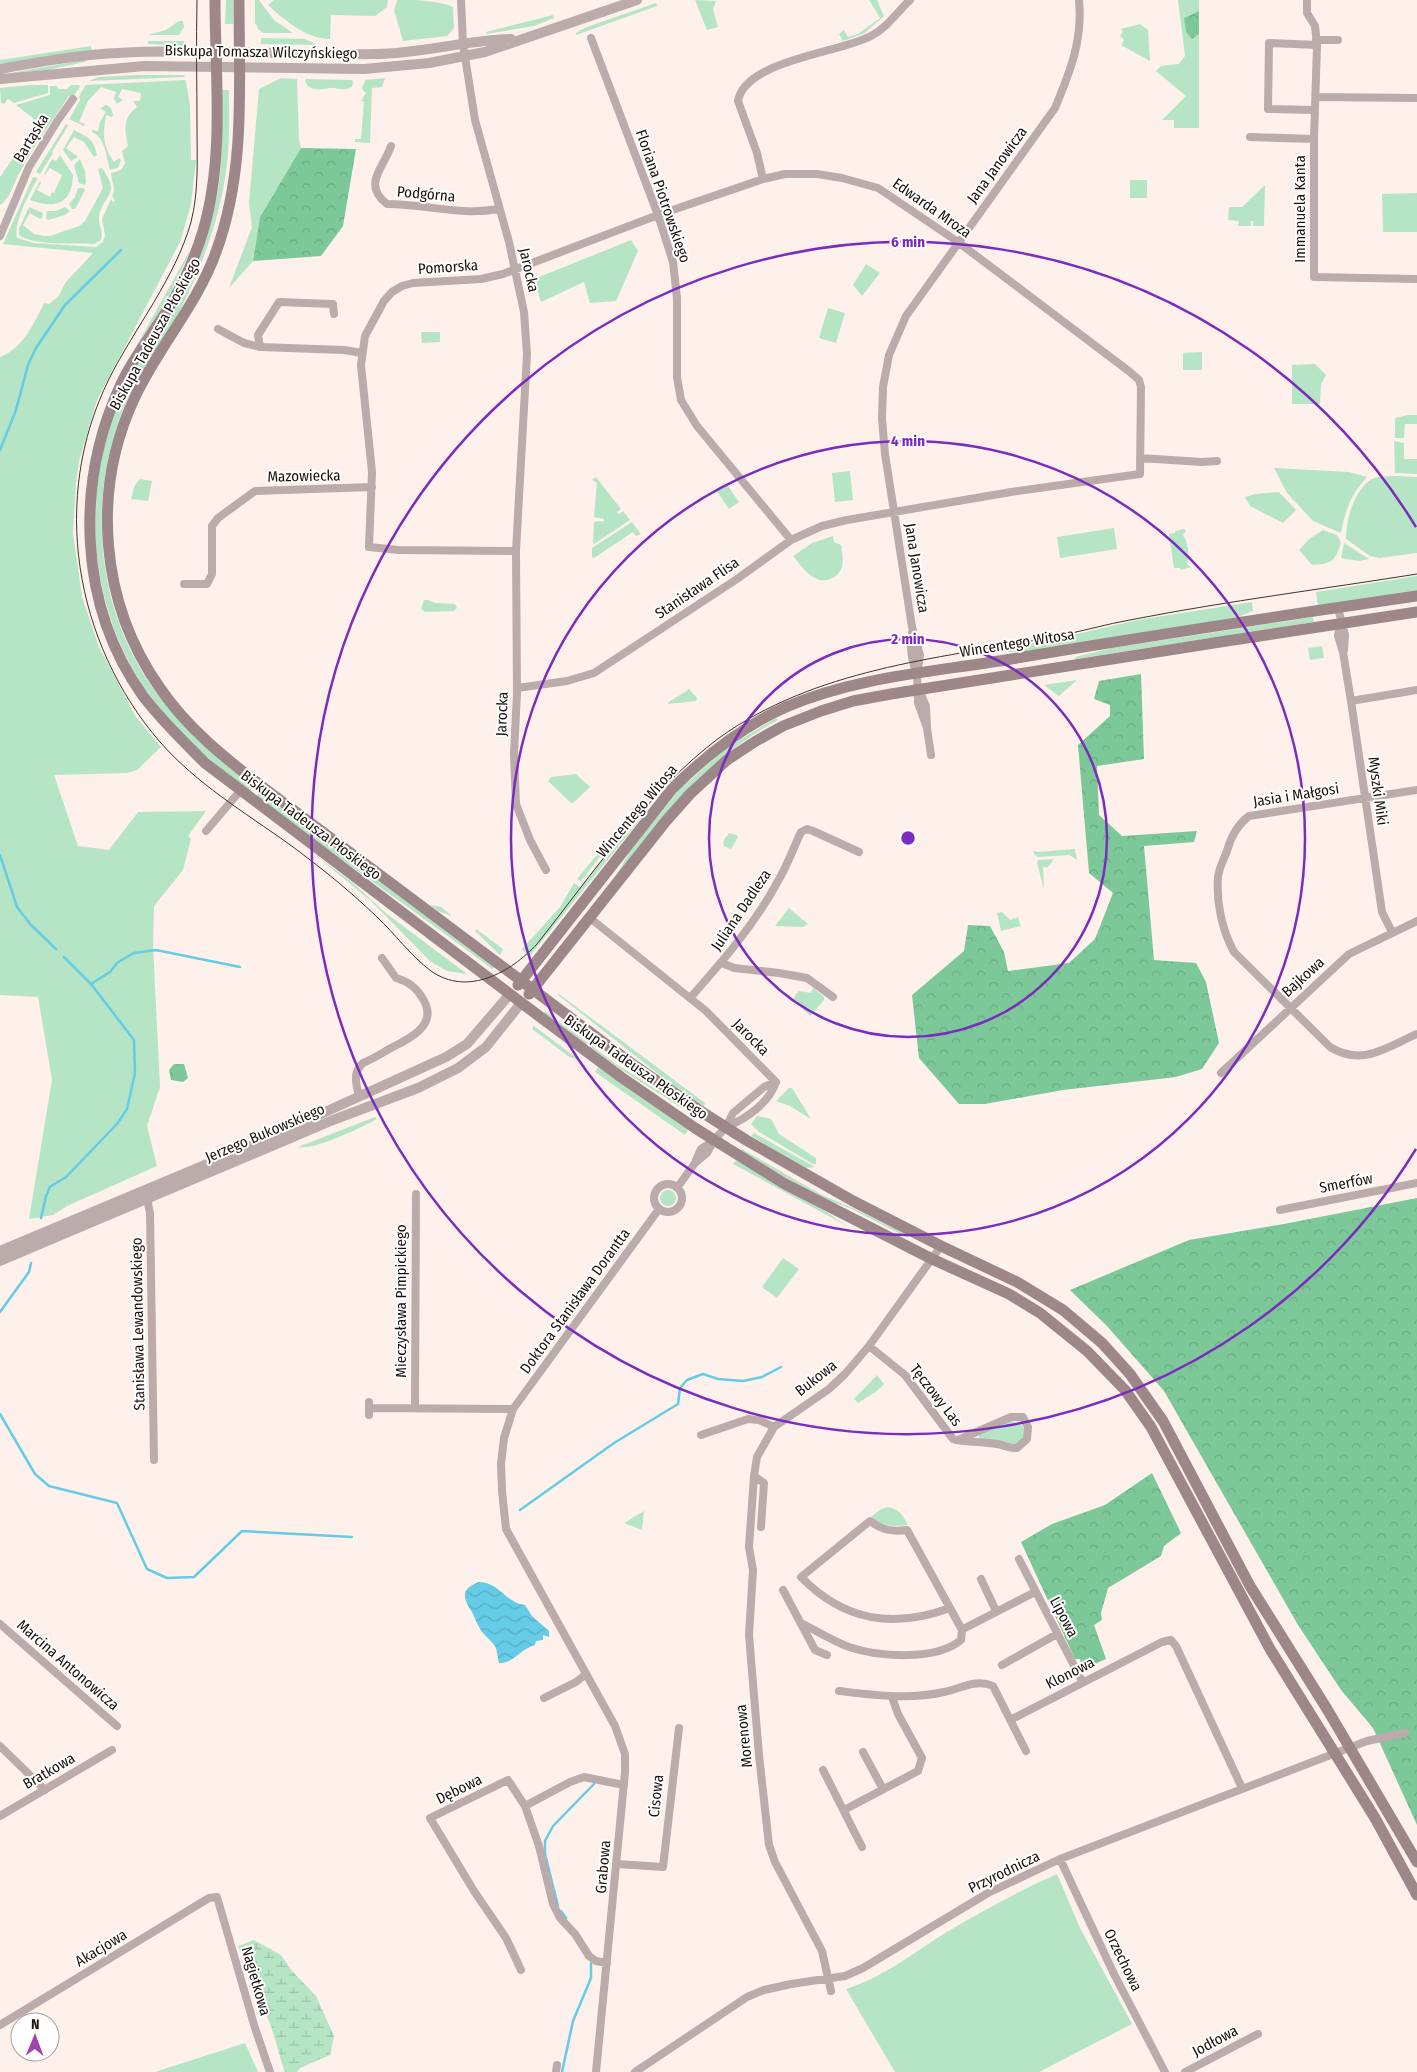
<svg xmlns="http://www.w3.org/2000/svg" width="1417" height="2072" font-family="'Fira Sans Condensed',sans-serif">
	<defs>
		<pattern id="forest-crowns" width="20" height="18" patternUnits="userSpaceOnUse" patternTransform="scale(1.25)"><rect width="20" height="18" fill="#7dc898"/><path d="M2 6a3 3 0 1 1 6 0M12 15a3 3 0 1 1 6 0" fill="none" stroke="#6bab82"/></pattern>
		<pattern id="wetland-marsh" width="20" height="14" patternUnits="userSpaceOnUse" patternTransform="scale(1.25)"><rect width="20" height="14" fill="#b5e5c4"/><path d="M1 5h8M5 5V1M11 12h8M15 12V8" fill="none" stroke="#9bc3a7"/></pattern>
		<pattern id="water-waves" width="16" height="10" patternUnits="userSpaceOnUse" patternTransform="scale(1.25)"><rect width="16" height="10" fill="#65cce7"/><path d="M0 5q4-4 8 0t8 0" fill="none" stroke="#57aec5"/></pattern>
	</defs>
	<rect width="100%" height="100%" fill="#fef1eb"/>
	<path fill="#b5e5c4" d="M226,0h7v24h-8z
		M255,0h4l15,20 19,13h-30l-5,-4 -1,-4 -2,-1z
		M274,0h114l-1,7 -12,9 -44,-1 -1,24c-23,0 -46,-19 -62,-34z
		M397,0c17,0 41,0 56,7l1,21 -7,8 -44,5 -9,-31z
		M695,0l21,1 -3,8 5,18 -11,3z
		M869,0h8l7,16 -19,17 -22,8 -4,-7 5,-4 4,7 10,-3 22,-16z
		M1178,0h21v11l-15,7 2,14 6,6 7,-4v94h-25v-8h-12l24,-24 -30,-25 5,-5 18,-2 6,-8z
		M656,3l1,3 -81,29v-2l8,-5z
		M553,15l1,3 -20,8 -48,8v-2z
		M179,21h4l1,6 -5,8h-31l18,-5z
		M1140,24l8,6 2,31 -29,-16 3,-5 -4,-4 3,-5 -2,-2z
		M261,38l44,1 12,6 -56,-1z
		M148,41h36l1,5 -37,-2z
		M91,46l1,4 -92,14v-4z
		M85,60v2l-38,8 -37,3z
		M137,75h48l-1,2 -96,4 11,-4z
		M281,78l16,1 2,61 2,8 -41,69 -7,44 -24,27 23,-61 -3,-24 10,-114z
		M385,78l-3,9 -10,1 -2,55 -15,-1v-3h6l3,-37 -3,-1 5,-8 -4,-4 3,-9z
		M305,79l47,1 1,2 -1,5c-11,5 -16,0 -23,1 -7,2 -23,4 -24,-9z
		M185,80l1,2 4,23 1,55h5l-5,44 -10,36 -84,160 -18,61 -3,22 -3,50 9,64 17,50 37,70 25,30 -24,23 -10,3 -73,2 24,71 31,4 29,-38 68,-1 -18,25 3,3 -8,31 -29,36 -1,40 7,141 -13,39 10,40 -90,40 -14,9 -24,4 23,-139 -14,-83 -38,-2v-638c22,-8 34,-33 44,-54l5,1 10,-8 6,-13 28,-30 -90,-9 30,-67 5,1c-8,14 -25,45 -21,60l17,5 62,4 7,-5 2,-7 -3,-16 9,-20 2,3 2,-1 -3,-5c5,-7 -1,-15 -1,-23l10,-3 4,-7 -3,-12 6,-5c-3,-16 -6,-28 9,-39l-4,-6h7l1,-8 -19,-4 -4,8 5,3 -6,4 -3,-5 2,-7 -15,-5 -13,14 -9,21 6,2 -1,2 -15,-7 11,-19 -1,-4 7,-11z
		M30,85h18v8l-34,10 -6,-4 -4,5 -3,-1 -1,-15z
		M71,85h8l1,2 -8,11 -3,-2c-17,25 -35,50 -49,76 -7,12 -9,26 -20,33v-28l38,-55 -22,-17 34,-10v-9h7l1,3h9z
		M222,90h7c0,25 1,50 -2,74 -6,54 -29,115 -55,161 -17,29 -37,54 -49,85 -38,94 -26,211 40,291 25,31 59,60 90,86l-4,5c-37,-30 -73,-60 -101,-99 -56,-79 -68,-188 -34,-278 7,-19 17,-38 28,-56 9,-15 22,-30 30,-46 7,-14 12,-29 18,-44 12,-28 24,-54 29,-85 4,-31 3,-63 3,-94z
		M106,105l5,3 2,7 -1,2 -6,-2c-3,20 -4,30 8,47l5,-4 2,2 -3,8 -8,2c-4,-13 -4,-32 -18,-38l1,-2 5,1 2,-9 6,-10 -6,-4z
		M66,124l2,2 -16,26 1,1 -13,21 -4,-2z
		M74,130c15,8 19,8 23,25l-3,2 -10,-15 -10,-5 -8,11 12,9 -7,4 -8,-11z
		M60,155l13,20c-1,30 -18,34 -43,25l10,-19 1,2 -4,7 13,7 2,-5 2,1 8,-18 -12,-7 -5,7 -1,-1 8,-15 4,2z
		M80,159l5,12 1,12 -2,2 -5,-2 -5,-18z
		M102,168c20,28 1,25 -3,49 -1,8 5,15 2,23l-7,4c-19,-1 -60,2 -75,-9v-6l10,-22 14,6 -1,5 -2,1 -10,-6 -7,12 11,9 10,2h6l29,-10 6,-5 18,-33 -5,-19z
		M1130,180h17v18h-17z
		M1265,185l-1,41h-11v-5h-2v5h-13l1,-5 -11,-1 1,-13h13z
		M78,188h6l1,2 -10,19h-3l-3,-5 6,-7z
		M1417,193v39h-34l-1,-38z
		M65,207l5,4 -5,4 -17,5 -2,-2 1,-7h9z
		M631,240l7,11 -22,50 -26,2 -6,-21 -43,20 -7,-23z
		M189,252h1l-21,45 -32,48z
		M866,264l14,9 -18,23 -9,-11z
		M828,308l17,5 -9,30 -17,-5z
		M440,332v10l-18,1 -1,-11z
		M1202,352v18h-19v-17z
		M1315,364l11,11 -5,9 -1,20h-28v-39z
		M1408,415h9v9h-12l-1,14h-9v-20z
		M1394,441l10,2v16h13v15l-22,-1z
		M1274,468l75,4 18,5c-15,16 -22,33 -26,56l-28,-12 -26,-28z
		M850,471l3,29 -18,2 -3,-29z
		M1396,476l21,1v76l-37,5 -10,-2 -24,-17c0,-20 8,-49 26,-60 6,-3 17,-3 24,-3z
		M596,477l25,32 -4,3 2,2 4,-3 7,9 -36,24 -1,-1 1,-21 10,-1v-2l-10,-2 3,-34 -5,-3z
		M140,479l12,2 -4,20 -17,-2 4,-14z
		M726,483l13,19 -10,7 -13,-19z
		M1279,492l17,18 -13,13 -33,-17 -5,-9 10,-3z
		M632,522l9,12 -5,2 -3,-4 -39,26 -2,-1v-9z
		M1114,528l3,21 -57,9 -3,-21z
		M1184,529l2,2 -3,4c5,7 7,21 4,29l4,3 -10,3 -1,-2h-6l-5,-34 6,-1v-2z
		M1323,530l14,5 4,7c-5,19 -9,22 -29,23l-13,-15 10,-11z
		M833,536l1,6 7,3c2,14 5,28 -11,34 -5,2 -10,2 -15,-1 -9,-4 -16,-15 -22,-22l19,-13z
		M1344,543l25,16 -10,2 -18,-3z
		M1417,576v16l-99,14 -2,-14z
		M424,600h4l7,3 20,1 2,4 -3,3 -29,1 -4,-3z
		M1252,602l1,9 -18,7 -208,33 -21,1v-5l41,-6 90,-21z
		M1313,617l1,5 -238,37 -1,-2 37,-9z
		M1322,646l2,12 -14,2 -2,-12z
		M1077,680l-18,16 -15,-11z
		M689,689l8,9 -1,3 -28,3 1,-2z
		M776,718l2,2c-70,37 -116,99 -164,159l18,-31 47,-58 46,-41z
		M576,774l14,13 -17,16h-2l-23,-22 3,-4z
		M265,781l165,124 11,2 11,9 -14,-5z
		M260,792l235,175 -3,2c-78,-59 -158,-114 -237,-172z
		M660,795l-131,162 -7,-8 38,-42 14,-24 6,4 33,-41 -3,-2 -29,37 -4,-2 40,-49 8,6z
		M729,833l8,2 1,2 -7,12 -7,-3c-2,-6 2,-8 5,-13z
		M1075,849l2,11 -7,-5 -32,2 -3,-2 -2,-4 5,1z
		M314,854l39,29 34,31 80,60 -20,-3 -16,-9 -60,-61z
		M1054,859l-6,8h-5l1,23 -7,-27 1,-3z
		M448,908l55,41 -3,6 -25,-24 1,-2z
		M789,908l19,16 -5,3 -28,-1z
		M1002,912l8,8 8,-3 3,9 -20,5 -4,-18z
		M813,988l11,9v3l-14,16 -16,-16 1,-5 4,-4 12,2z
		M559,994l146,109 -1,3 -33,-22 -113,-89z
		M545,1011l71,53 81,51 -1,2 -77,-49 -75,-55z
		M534,1026l48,36 -14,-6 -36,-27z
		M598,1067l90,63 -3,5 -90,-63z
		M789,1088h3l19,31 -21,-13 -14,-5z
		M757,1116l14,3 8,15 37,24v6h-3l-54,-32 -8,-8z
		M375,1117l2,2c-17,9 -61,31 -79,28z
		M754,1133l61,34 -9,1 -55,-32z
		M742,1149l78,45 37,16 52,26 -1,2 -56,-29 -35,-13 -76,-45z
		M736,1160l86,49 25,17 -114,-62z
		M660 1198a8 8 0 1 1 16 0a8 8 0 1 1-16 0Z
		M783,1258l16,11 -22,29 -15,-11z
		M877,1375l7,9 -7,7 -19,12 -4,-4z
		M1011,1421l10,3c7,10 2,14 -5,21l-37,-7v-4z
		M888,1507c12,2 15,9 20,18 -14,2 -26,1 -37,-8l10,-8z
		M644,1511l-2,19 -18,-7z
		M1057,1874l23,54 52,96 -93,48h-144l-49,-83c35,-11 65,-34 96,-54 38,-23 75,-43 115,-61z
		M245,2043l13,29h-103z"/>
	<path fill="url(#forest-crowns)" d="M1199,11v23l-7,5 -6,-7 -2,-14z
		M301,148l55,1 -13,77 -22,30 -68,5 7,-44z
		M1141,674l3,85 -47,7 2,49 23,21 75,-5 -3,11 -50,4 10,114 42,3 10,19 13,61 -17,26 -26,8 -113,13 -78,14h-26l-40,-46 -7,-63 52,-44 4,-26 22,1 14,26 4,19 61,-8 26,-24 18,-46 -24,-20 -11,-128 32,-29v-11l-16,-6 5,-18z
		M174,1064h10l4,14 -5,4 -12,-2 -2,-10z
		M1417,1198v627l-44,-97 -32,-38 -43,-65 -134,-234 -57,-65 -37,-36 119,-50 95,-16z
		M1152,1473l29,60 -17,13 -3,10 -53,32 -7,25 1,7 -8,5 12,34 -18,8 -7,-3 -1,-5h-5l-54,-117 31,-18 53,-19z"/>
	<path fill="url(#wetland-marsh)" d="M254,1940l27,15 11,16 24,25 18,40 -4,19 -30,13 -3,4h-12l-2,-5 -11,-38 -34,-83z"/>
	<path fill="url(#water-waves)" d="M479,1582c20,0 27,21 46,23l7,11 17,15v6l-6,-2v5l-7,1 -1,4c-13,3 -24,20 -36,18 -1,-5 -2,-10 -3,-15 -2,-5 -9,-10 -13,-15 -5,-6 -7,-13 -11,-21 -9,-14 -12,-23 7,-30z"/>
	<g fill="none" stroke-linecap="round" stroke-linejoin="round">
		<path stroke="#65cce7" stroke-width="2.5" d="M0,450l16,-40 12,-45 8,-17 29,-43 56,-55
			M0,855l17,52 14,18 25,24
			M91,984l19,-12 8,-10 16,-9 22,-3 84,17
			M41,1218l5,-22 4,-9 16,-10 51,-53 10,-15 8,-36 -1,-33 -43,-56 -27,-27
			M0,1312l29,-40 2,-9
			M0,1414l35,60 14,12 68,17 30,66 20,9 27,-1 48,-46 110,6
			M520,1510l94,-67 64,-39 2,-16 7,-8 16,-6 15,5 25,2 19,-4 19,-10
			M558,1906l-13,-52v-13l8,-15 41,-42
			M561,1911l5,7
			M562,2072l11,-51 18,-43v-15"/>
		<path stroke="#bbabab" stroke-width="8" d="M461,0l2,44 12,76 34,122 15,70 3,42 -11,197 1,142 -3,61 2,50 14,36 16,30
			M1307,0v13l8,13 2,19 -3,94v138l103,2
			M591,38l67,177 15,47 4,36v79l4,23 16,26 94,114
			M1316,40h22
			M1316,97l101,1
			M1315,110l-47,-1 1,-66 48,2
			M1250,137l64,2
			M391,146c-8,23 -29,38 -4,58 38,0 74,12 111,5
			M763,179l-6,-26 -19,-52c7,-41 102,-48 133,-65 16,-8 26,-24 39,-36
			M0,236l29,-69 29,-47 15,-21
			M218,329l26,14 16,4 84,3 18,3
			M260,347l-2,-12 21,-33 54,2 1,10
			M1140,458l62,4 15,-1
			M516,551l-117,-1 -30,-3 3,-75 -11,-107 4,-29 19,-35 8,-9 10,-6 11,-3 68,-4 22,-5 155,-59 105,-36 22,-5h32l25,4 36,10 9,6 71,48 172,130 9,8 2,7 -1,87 -129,18 -164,28 -25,6 -31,14 -54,39 -143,94 -27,8 -50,7
			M184,584h23l5,-10v-48l6,-8 37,-27 117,-4
			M1338,608l7,27 -1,15
			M1340,624l-2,12 5,16 8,49 31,211 10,20
			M912,633c-2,15 -1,26 5,41
			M920,692l6,14 1,22 4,27
			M1351,701l66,-11
			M927,728l-9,-25 -1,-29 3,-19 -8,-28 -27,-173 -3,-35 1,-32 6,-32 17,-39 149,-208c15,-36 28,-68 24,-108
			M1417,790l-168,26c-12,9 -18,20 -22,35 -3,8 -8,17 -9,26 -2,25 4,53 16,75l96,95c32,20 57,0 87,-13
			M206,831l34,-40
			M590,918l116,93 70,71
			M722,963l12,5 45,5 28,5 26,19
			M690,998c32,-36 65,-74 88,-117 9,-15 15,-32 23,-49l6,-3 6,2 46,21
			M1221,1073l128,-119 68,-33
			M365,1095l-7,-3c-3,-12 -4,-21 5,-29 10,-4 19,-10 28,-15 18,-9 48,-23 32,-49 -6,-11 -16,-18 -27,-21l-14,-20
			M726,1127c20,-8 43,-24 50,-45
			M696,1160l5,-11 12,-8
			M654 1198a14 14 0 1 1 28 0a14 14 0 1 1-28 0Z
			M677,1188l18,-25 12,-10 7,-13 12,-13 7,-14 31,-26 12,-5
			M146,1194l4,19 4,247
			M1280,1210l137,-27
			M869,1346l36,29 48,64 3,1c13,2 28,2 41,4 8,1 12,5 20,4l10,-9 1,-12 -5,-10h-12l-53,23
			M369,1402v13
			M415,1407l1,-213
			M369,1408l144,1
			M701,1435l47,-16 11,1 15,7
			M754,1476l-5,71 4,23 -4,65 10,120 10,90 6,17 47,89 9,40
			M870,1521c12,9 22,11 37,9l43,78c-57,21 -106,13 -149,-31z
			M761,1527l3,-44 -10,-7 3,-19 17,-30 55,-38 16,-15 24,-28 72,-100
			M1019,1559l63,122
			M981,1579l15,32
			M783,1590l32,60 12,5
			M801,1623c16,8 32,18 48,24 30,10 87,14 112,-7l1,-10 -12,-22
			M0,1624l117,102
			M965,1628l70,-36
			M1002,1665l55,-31
			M839,1691c35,4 70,9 105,1 16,-3 32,-14 49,-6l33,65
			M544,1698l32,-16 10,-8
			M1010,1720l152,-78 9,-2 5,6 66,142
			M0,1746l45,44
			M863,1752l20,37
			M823,1770l39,77
			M525,1806l14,40 14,58 7,14 15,16 14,22 7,5 11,2
			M844,1810l74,-39 4,-13 -24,-44 -6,-17
			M0,1816l112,-66
			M1060,1859l54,115 51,98
			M617,1864l46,3 16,-139
			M521,1970l-15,-32 -32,-47 -44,-73 78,-38 17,26 45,-24 14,-5 40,8
			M0,2025l209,-127 8,-1 38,131 15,44
			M556,2072l1,-7
			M596,2072l29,-300v-18l-10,-28 -109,-197 -4,-38 -1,-27 3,-26 9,-29 146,-200
			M635,2072l112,-75 17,-7 27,-6 54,-8 18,-8 125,-75 72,-34 307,-118 38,-8
			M1185,2072l73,-38"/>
		<path stroke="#bbabab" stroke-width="10" d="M0,69c39,-7 77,-14 117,-16 86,-5 172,3 258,1 46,0 90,-14 136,-15
			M0,79l145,-13 219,3 65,-6 56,-11 152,-52
			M0,1251l257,-108 189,-86 21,-13 43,-50
			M0,1261l333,-141 85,-32 40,-20 28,-21 35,-44"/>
		<path stroke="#9e8788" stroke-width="11" d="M215,0c0,76 10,157 -12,231 -7,23 -17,47 -29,68 -17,29 -39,55 -53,85 -46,99 -43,221 22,312 18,24 40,45 62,67l330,250 86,64 74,51 90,56 147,75 77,35 31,19 47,38 38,39 26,37 119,222 105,169 42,77
			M239,0c0,84 7,171 -23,252 -19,53 -57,94 -81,145 -44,93 -35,206 25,291 27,40 66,71 104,100l367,275 74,51 41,26 107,61 88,45 76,36 46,28 39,33 28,31 33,47 87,165 77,123 90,153
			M518,985l154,-196c33,-33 71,-63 114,-82 69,-30 146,-35 219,-47 137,-23 274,-44 412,-64
			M529,994l137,-173 24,-27 37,-34 29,-19 27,-15 38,-15 32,-10 38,-7 329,-52 197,-30"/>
		<path stroke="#3f342f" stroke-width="1" d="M197,0c-1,42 0,85 0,127 0,32 2,64 -6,95 -16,57 -56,105 -82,157 -59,119 -35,263 51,363 37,42 84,70 129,102 31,23 60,46 88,73 18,17 34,39 54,54 37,26 80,1 106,-27 54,-68 113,-155 182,-206 96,-69 216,-79 328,-100 30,-5 58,-14 88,-19 93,-18 188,-30 282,-45"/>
	</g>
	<g fill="none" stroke="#7b2cbf" stroke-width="2.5">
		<circle cx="908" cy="838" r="199"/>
		<circle cx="908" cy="838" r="397"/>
		<path d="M1416 1149A596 596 0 1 1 1416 527"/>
	</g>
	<g text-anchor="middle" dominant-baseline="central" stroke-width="4" stroke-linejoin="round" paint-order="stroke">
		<g font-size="15" fill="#1b110c" stroke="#fff">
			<text transform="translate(261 52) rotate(1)">Biskupa Tomasza Wilczyńskiego</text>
			<text transform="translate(31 138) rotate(-59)">Bartąska</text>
			<text transform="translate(997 165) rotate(-54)">Jana Janowicza</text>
			<text transform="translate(426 194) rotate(5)">Podgórna</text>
			<text transform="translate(663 196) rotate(71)">Floriana Piotrowskiego</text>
			<text transform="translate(932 208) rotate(35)">Edwarda Mroza</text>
			<text transform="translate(1300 209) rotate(-90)">Immanuela Kanta</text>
			<text transform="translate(448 267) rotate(-4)">Pomorska</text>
			<text transform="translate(529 270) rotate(77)">Jarocka</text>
			<text transform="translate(155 334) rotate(-61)">Biskupa Tadeusza Płoskiego</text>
			<text transform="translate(304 476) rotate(-1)">Mazowiecka</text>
			<text transform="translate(917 568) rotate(81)">Jana Janowicza</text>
			<text transform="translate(697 588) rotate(-34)">Stanisława Flisa</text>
			<text transform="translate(1017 643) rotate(-9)">Wincentego Witosa</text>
			<text transform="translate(502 714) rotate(-88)">Jarocka</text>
			<text transform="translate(1378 791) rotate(82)">Myszki Miki</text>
			<text transform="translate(1296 795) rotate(-9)">Jasia i Małgosi</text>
			<text transform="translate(637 811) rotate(-50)">Wincentego Witosa</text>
			<text transform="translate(311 825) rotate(37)">Biskupa Tadeusza Płoskiego</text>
			<text transform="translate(741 910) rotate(-56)">Juliana Dadleza</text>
			<text transform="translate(1303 977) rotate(-42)">Bajkowa</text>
			<text transform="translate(751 1037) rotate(45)">Jarocka</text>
			<text transform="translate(636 1067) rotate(35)">Biskupa Tadeusza Płoskiego</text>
			<text transform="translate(265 1133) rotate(-23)">Jerzego Bukowskiego</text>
			<text transform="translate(1346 1183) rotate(-11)">Smerfów</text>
			<text transform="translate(401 1301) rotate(-90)">Mieczysława Pimpickiego</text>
			<text transform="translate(575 1301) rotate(-54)">Doktora Stanisława Dorantta</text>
			<text transform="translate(138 1324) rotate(-91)">Stanisława Lewandowskiego</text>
			<text transform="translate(816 1378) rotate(-38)">Bukowa</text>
			<text transform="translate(936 1395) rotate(52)">Tęczowy Las</text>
			<text transform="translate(1064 1617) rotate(62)">Lipowa</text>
			<text transform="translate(68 1665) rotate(41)">Marcina Antonowicza</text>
			<text transform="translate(1070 1673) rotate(-27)">Klonowa</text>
			<text transform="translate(744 1736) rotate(-96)">Morenowa</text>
			<text transform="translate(49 1771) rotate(-30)">Bratkowa</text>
			<text transform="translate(459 1789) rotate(-26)">Dębowa</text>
			<text transform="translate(656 1796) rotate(-84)">Cisowa</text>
			<text transform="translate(603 1867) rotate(-85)">Grabowa</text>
			<text transform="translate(1004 1872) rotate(-26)">Przyrodnicza</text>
			<text transform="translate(101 1948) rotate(-31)">Akacjowa</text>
			<text transform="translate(1123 1960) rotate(64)">Orzechowa</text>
			<text transform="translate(256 1981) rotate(74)">Nagietkowa</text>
			<text transform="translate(1215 2041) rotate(-28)">Jodłowa</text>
		</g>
	</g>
	<circle cx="908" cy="838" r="8" fill="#7b2cbf" stroke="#fff" stroke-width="2.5"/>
	<g font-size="15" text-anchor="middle" font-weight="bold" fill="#7b2cbf" stroke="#fff" stroke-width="4" stroke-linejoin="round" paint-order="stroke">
		<text x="908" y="247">6 min</text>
		<text x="908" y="446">4 min</text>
		<text x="908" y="644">2 min</text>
	</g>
	<g transform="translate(35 2037) rotate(1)"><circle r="24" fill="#ffffff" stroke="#a4a09e"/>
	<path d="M0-4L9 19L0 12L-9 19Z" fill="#a344ad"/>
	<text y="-8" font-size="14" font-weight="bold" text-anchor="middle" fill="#1b110c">N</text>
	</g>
</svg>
